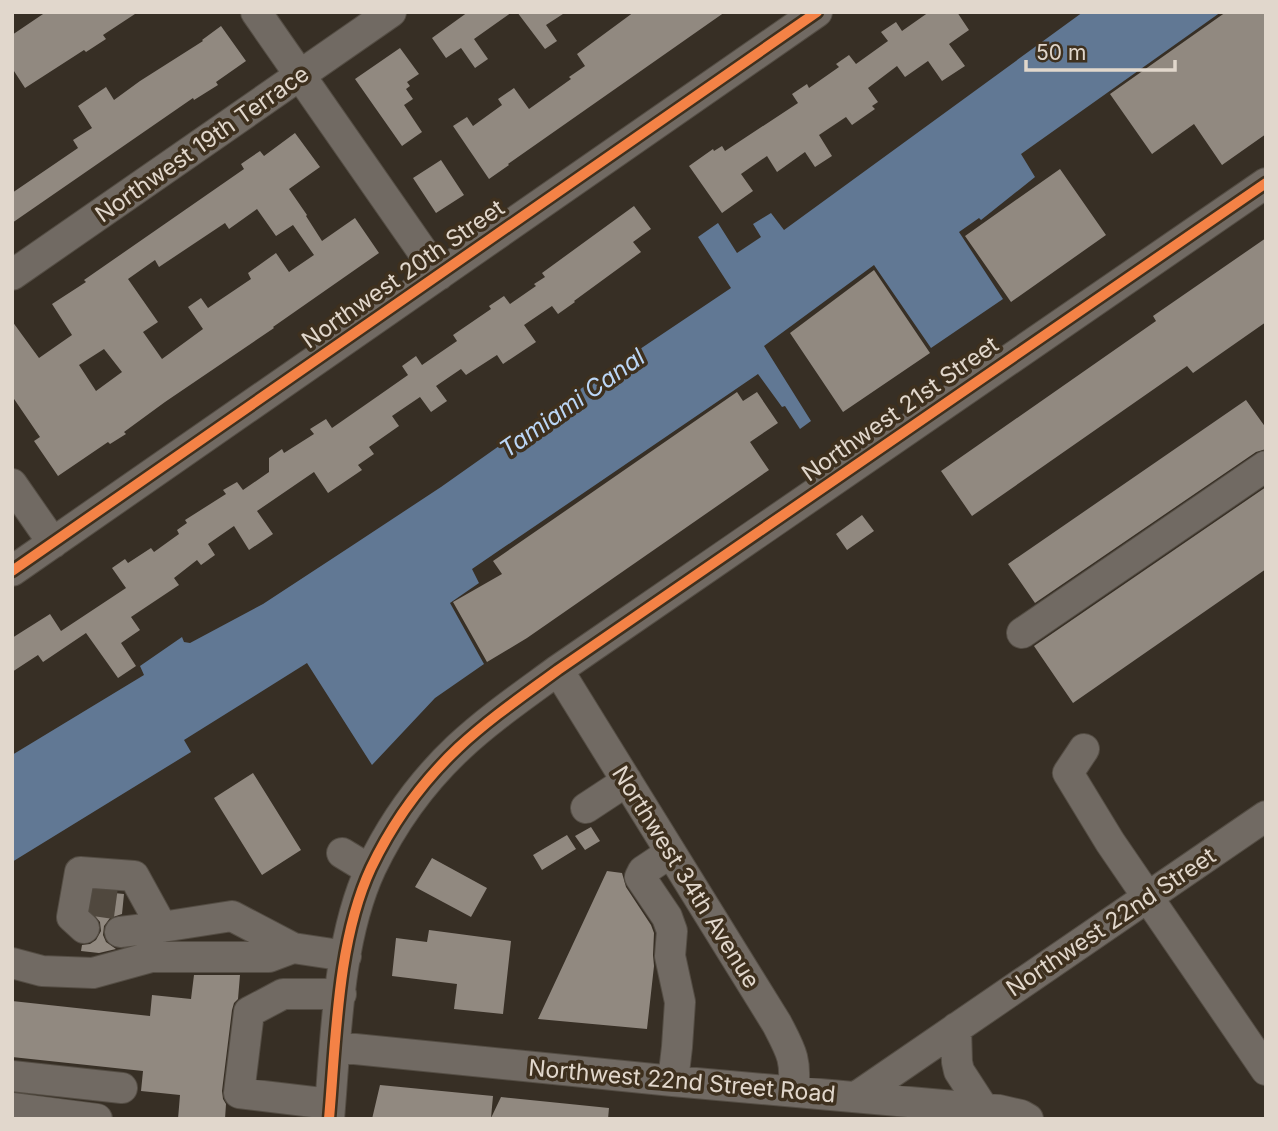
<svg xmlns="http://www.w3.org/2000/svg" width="1278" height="1131" font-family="Inter,sans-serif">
	<rect width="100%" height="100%" fill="#372f25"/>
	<path fill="#617894" d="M1083,12h138l-200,142 14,23 -54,43 -2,-2 -20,14 44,67 -72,49 -57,-83 -110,81 47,75 -11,8 -15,-23 -3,1 -24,-33 -286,195 7,14 -29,20 34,61 -49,34 -63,67 -65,-102 -123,77 7,12 -179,110v-107l132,-80 -4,-9 42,-29 2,5 6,1 73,-39 87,-57 91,-60 120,-85 170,-114 -33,-51 20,-14 19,30 24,-16 -8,-13 18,-11 13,17z"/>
	<path fill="#918980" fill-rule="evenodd" d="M46,12h92l-35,23 3,4 -20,13 -2,-2 -59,38 -13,-20v-33z
		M468,12h44l-38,27 14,20 -13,9 -14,-20 -15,10 -14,-20z
		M517,12h49l-20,13 11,16 -12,8z
		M634,12h91l-217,152 1,1 -20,14 -36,-53 14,-9 6,9 29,-21 -4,-6 16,-11 15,21 42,-30 -2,-2 16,-11 -8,-12z
		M929,12h28l12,18 -20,14 16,22 -23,15 -14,-20 -23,16 -8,-11 -29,22 10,14 -6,4 3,3 -23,16 -6,-8 -27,18 13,21 -17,11 -10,-15 -28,20 -10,-16 -26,18 12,17 -31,22 -33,-47 24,-17 1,2 8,-5 3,5 73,-48 -6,-9 15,-10 2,4 30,-21 -3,-3 13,-9 7,9 32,-23 -7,-9 15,-10 6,9z
		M1226,12h40v122l-44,31 -28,-41 -42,30 -42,-60z
		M221,26l25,35 -30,21 2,3 -24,15 -1,-2 -181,125v-30l66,-45 -5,-8 19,-12 -14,-22 28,-19 8,13 26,-19 63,-40 -1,-1z
		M400,48l19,26 -12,8 3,4 -4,3 7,10 -9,6 18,27 -20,14 -47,-67z
		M295,133l25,34 -31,22 18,26 -1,1 16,25 33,-23 24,35 -106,74 1,1 -109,74 -41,30 2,2 -16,10 -2,-2 -50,34 -24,-35 6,-4 -28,-41v-75l27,37 33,-23 -20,-31 34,-22 -2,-2 160,-111 -3,-5 19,-13 4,5zM257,209l19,27 17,-11 21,30 -25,17 -13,-19 -28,20 3,6 -43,29 -7,-10 -13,9 15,22 -41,30 -19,-27 15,-10 -30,-43 27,-19 4,7 66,-44 4,6zM104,349l18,23 -26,19 -17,-26z
		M441,160l23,35 -28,18 -23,-35z
		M1060,169l46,66 -95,67 -46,-66z
		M634,206l17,23 -18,13 8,10 -67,49 1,1 -17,12 -6,-8 -28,19 12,17 -33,22 -6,-9 -31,20 -5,-6 -25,17 11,15 -16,11 -11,-15 -28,19 7,10 -30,21 5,7 -16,11 4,5 -34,23 -14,-21 -57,39 16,23 -24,16 -15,-24 -26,18 7,11 -14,10 -4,-5 -23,18 5,7 -48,32 9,13 -19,13 15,23 -18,12 -32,-45 -43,29 -5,-7 -26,17v-34l38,-24 11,17 65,-43 -14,-20 13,-9 3,4 23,-15 3,4 25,-18 -2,-4 10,-7 -2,-3 41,-26 -3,-4 14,-8 6,8 26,-18v-14l13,-9 2,4 30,-19 -4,-5 16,-10 6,9 46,-32 30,-21 -6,-9 14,-10 6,9 35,-24 -4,-6 38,-26 -2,-3 15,-10 6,8 26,-18 -2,-2 11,-7 -3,-4z
		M1266,238v84l-73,51 -6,-7 -215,150 -31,-45 215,-150 -3,-5z
		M874,270l56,83 -87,59 -53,-79z
		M737,392l6,9 14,-9 21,31 -28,19 19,28 -242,168 -40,24 -34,-60 49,-28 -9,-13z
		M1246,400l20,28v21l-10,3 -221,151 -27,-39z
		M1266,487v82l-193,134 -39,-57z
		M862,515l12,16 -27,19 -11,-16z
		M253,773l48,77 -39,25 -48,-77z
		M591,827l9,14 -15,9 -10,-14z
		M567,835l9,14 -34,21 -9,-15z
		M432,858l55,30 -16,29 -56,-30z
		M607,871l15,2 4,14 25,38 3,8 -1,22 1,11 -7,63 -109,-10z
		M94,891l30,3 -2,20 -12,4 -6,8 -1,9 3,7 10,7 -17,4 -18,-2 1,-6 8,-1 6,-4 5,-9 -1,-9 -9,-11z
		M429,930l82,11 -8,73 -49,-5 3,-25 -65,-8 4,-38 31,4z
		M194,975h46l-2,24 -4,4 -2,7 -10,81 1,8 3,5 -1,15h-47l2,-24 -39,-4 2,-20 -131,-14v-56l138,15 2,-21 39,4z
		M380,1085l113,11 -2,22 10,-21 108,11 -1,11h-236z"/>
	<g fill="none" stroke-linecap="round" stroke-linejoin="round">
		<path stroke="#50483e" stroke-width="30" stroke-dasharray="30 15" stroke-linecap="butt" d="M86,900l37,5"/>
		<g stroke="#544d44" stroke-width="32">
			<path id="minor" d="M256,12l183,263
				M12,275l379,-263
				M12,484l41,59
				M12,571l805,-559
				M1022,633l244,-167
				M558,670l219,354c14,27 20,36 16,67
				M1084,749l-16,24 42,69 156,228
				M586,808l41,-27
				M342,853l28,17
				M670,853l-27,18 -3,6 27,40 5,14 -2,25 10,46 -3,45 -4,34
				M84,928l-12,-11 8,-45 54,4 28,51
				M120,932l42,-5 70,-11 61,32 53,8
				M12,963l30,8 51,2 58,-16h118l24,-9
				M956,1028l1,34 2,9 24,37
				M335,1047l338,34 326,29 22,5 7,4
				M12,1076l110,12
				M856,1097l410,-281
				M330,1104l-91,-11 10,-81 34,-18h58
				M12,1108l85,11
				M329,1119c7,-79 8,-178 42,-251 21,-44 51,-86 87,-120 31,-29 66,-53 100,-78l708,-487"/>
		</g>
		<use href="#minor" stroke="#716a63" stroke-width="30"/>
		<g stroke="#3e301e" stroke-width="15">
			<path id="cycleway" d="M12,571l805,-559
				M329,1119c7,-79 8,-178 42,-251 21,-44 51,-86 87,-120 31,-29 66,-53 100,-78l708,-487"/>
		</g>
		<use href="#cycleway" stroke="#f48246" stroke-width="10"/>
	</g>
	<g text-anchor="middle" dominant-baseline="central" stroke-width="7" stroke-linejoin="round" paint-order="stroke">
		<g font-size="23" fill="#e1d7cc" stroke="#3e301e">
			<text transform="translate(202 144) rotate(-35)">Northwest 19th Terrace</text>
			<text transform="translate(403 274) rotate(-35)">Northwest 20th Street</text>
			<text transform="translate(900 409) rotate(-35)">Northwest 21st Street</text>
			<text transform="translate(686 877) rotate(58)">Northwest 34th Avenue</text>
			<text transform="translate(1111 922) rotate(-34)">Northwest 22nd Street</text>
			<text transform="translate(682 1081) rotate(5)">Northwest 22nd Street Road</text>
		</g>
		<g font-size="24" font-style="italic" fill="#bbd6f6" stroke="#3e301e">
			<text transform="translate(572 403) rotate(-35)">Tamiami Canal</text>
		</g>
	</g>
	<rect width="1278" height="1131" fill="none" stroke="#e1d7cc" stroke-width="28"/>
	<path d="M1026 60v10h149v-10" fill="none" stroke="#e1d7cc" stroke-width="3.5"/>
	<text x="1036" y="60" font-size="21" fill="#e1d7cc" stroke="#3e301e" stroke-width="5" paint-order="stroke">50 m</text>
</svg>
